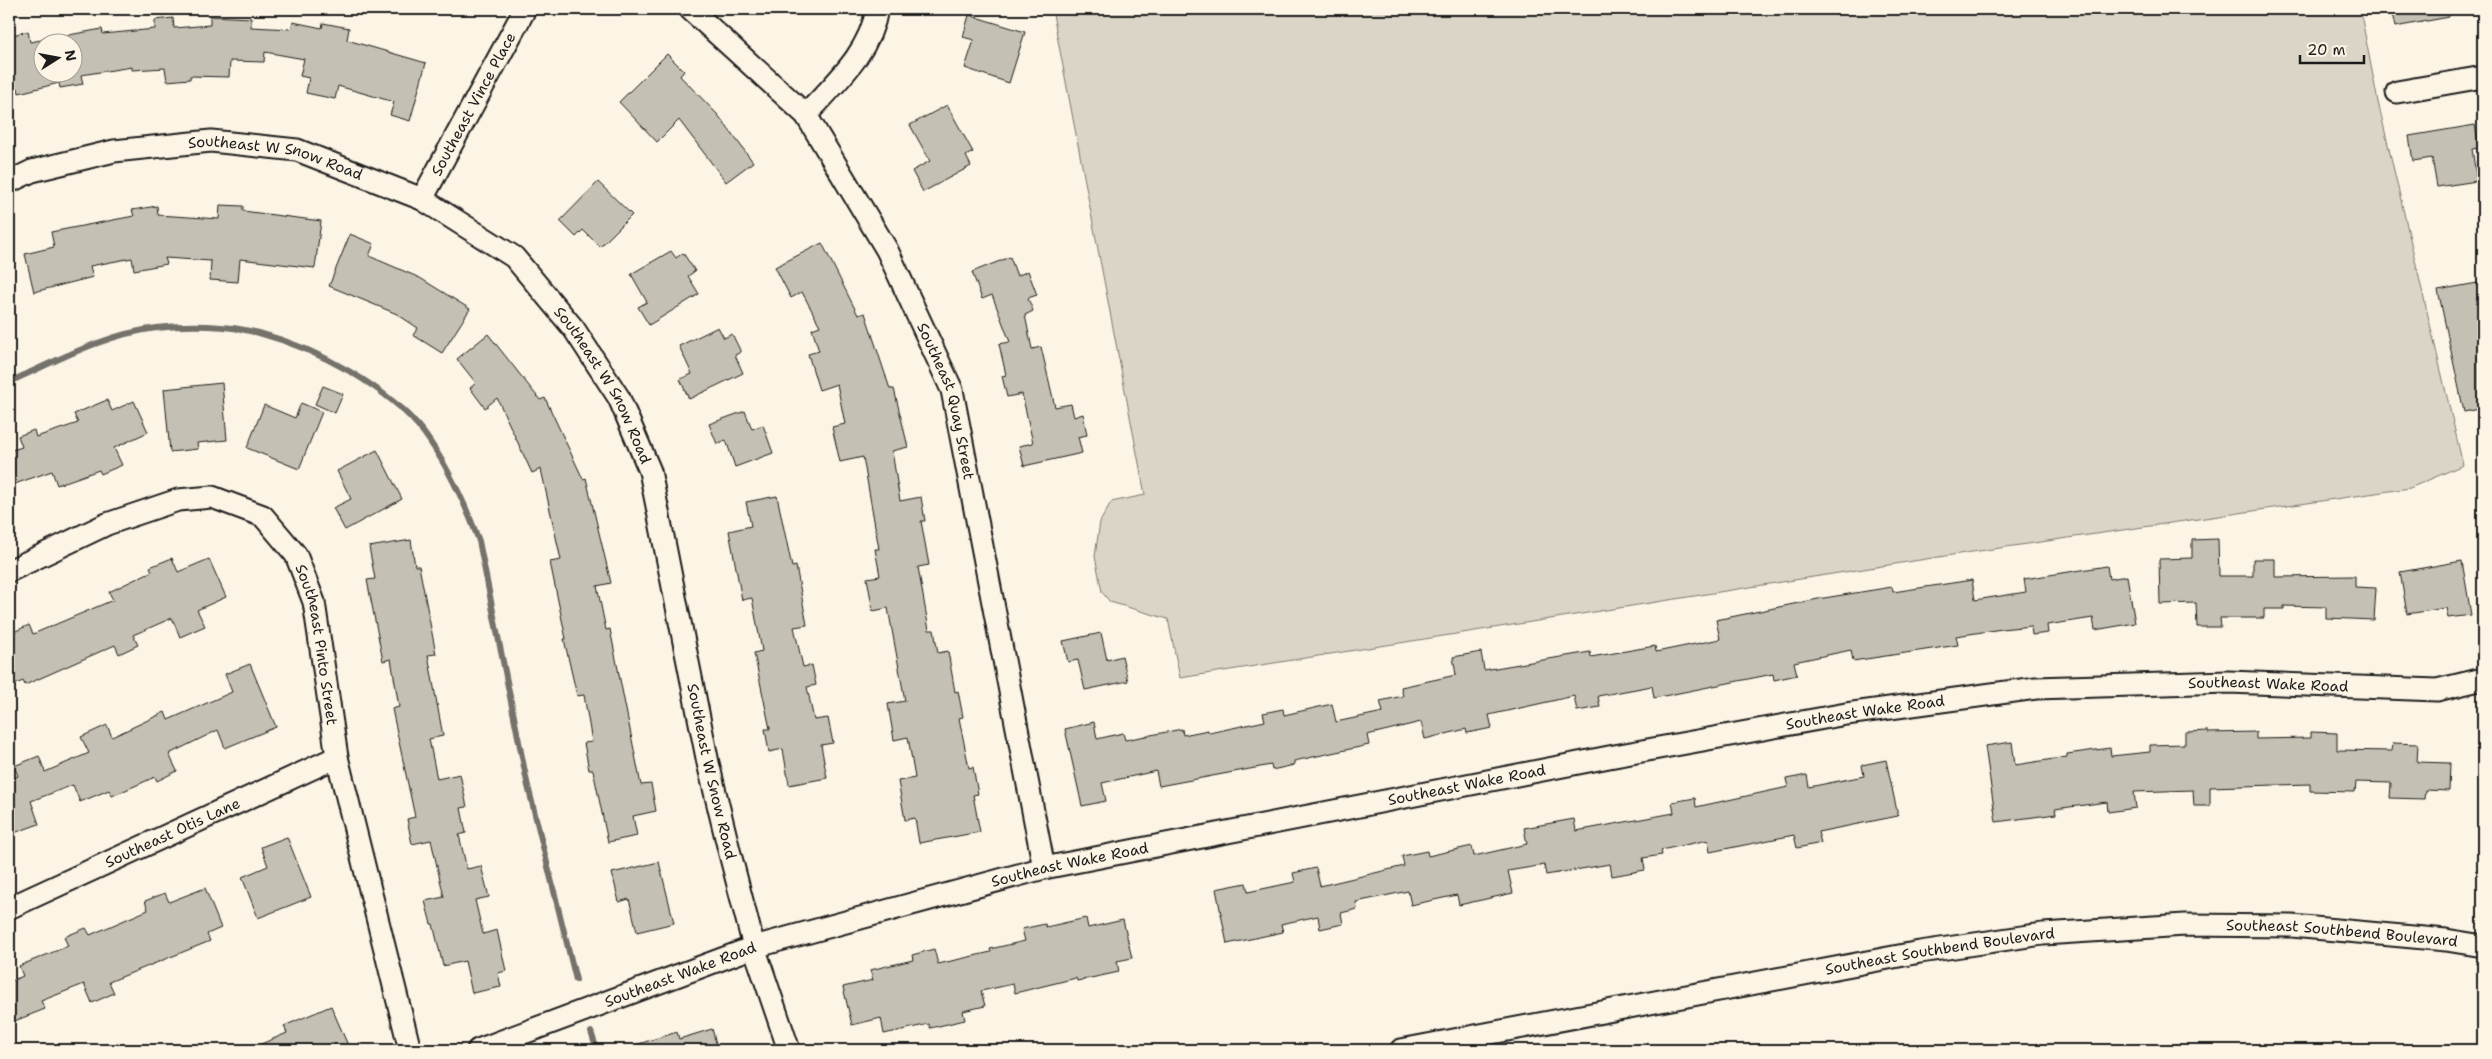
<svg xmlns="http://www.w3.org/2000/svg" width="2492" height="1059" font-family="'Shantell Sans',sans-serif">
	<rect width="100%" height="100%" fill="#fcf5e5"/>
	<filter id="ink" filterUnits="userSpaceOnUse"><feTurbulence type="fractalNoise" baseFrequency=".02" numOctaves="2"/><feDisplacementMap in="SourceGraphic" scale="10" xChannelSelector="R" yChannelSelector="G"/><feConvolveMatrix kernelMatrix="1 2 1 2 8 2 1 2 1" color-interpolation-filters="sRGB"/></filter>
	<g filter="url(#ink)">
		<path fill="#dbd5c8" stroke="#7c7872" d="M1052,9h1308l18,93 85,363 -53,23 -465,68 -765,122 -12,-59 -58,-17 -8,-10 -7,-36 5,-34 11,-20 34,-7z"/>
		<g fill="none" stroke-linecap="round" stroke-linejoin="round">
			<path stroke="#75726c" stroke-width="6" d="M9,382c47,-21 96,-48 148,-54 32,-4 70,-3 102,5 56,15 129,53 165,100 24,33 41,70 55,108l48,241 49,198
				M591,1032l6,18"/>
		</g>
		<path fill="#c4c0b3" stroke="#1c1c1c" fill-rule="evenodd" d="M2391,9h57l1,8 -54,10z
			M969,15l56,17 -16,51 -44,-15 9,-28 -11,-3z
			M210,16l41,2v9l40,2 2,-7 29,6 1,-5 26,5 -2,12 79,23 -16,58 -20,-6 4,-13 -56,-16 -3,13 -29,-6 3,-15 -9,-2 4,-17 -39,-7 -1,10 -34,-1 -1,16 -39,-1v3l-23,2 -2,-13 -33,2v-3l-51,8 2,9 -23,4 -1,-5 -40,10 -1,-5 -9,2v-54l19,-5 2,11 72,-13 1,5 52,-5v-9l18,-2 1,10 36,-3zM42,42h30v30h-30z
			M667,54l17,17 -4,5 38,39 35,47 -27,20 -47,-62 -22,22 -38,-40z
			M947,105l26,47 -7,4 5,10 -48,26 -11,-21 18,-10 -20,-36z
			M2475,125l4,23 -7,1 5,32 -40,6 -5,-29 -19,3 -4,-25z
			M598,182l34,33 -32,32 -17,-17 -7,7 -16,-16z
			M220,205l23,1v5l78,10 -6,47 -75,-9 -2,23 -28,-2 1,-19 -46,-3 2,6 -33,6 -2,-12 -42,8 3,11 -59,15 -9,-38 29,-7 -3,-15 83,-16 -2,-6 25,-4 1,9 61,4z
			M350,234l24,10 -5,12 51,22 50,31 -28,44 -29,-18 5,-7 -21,-14 -68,-28z
			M822,243l36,72 7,-2 25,76h4l14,58 -16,4 8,50 21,-4 4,24h-4l8,44 -11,2 11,63h5l4,23 10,-2 7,41 3,-1 5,26 -4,1 10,50 4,-1 5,27 -5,1 7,37 -61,11 -4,-25 -10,2 -7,-39 17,-3 -7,-41 -14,3 -6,-36 17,-3 -17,-93 -15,3 -6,-33 13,-2 -5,-27h4l-16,-92 -23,5 -8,-35 13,-3 -8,-40 -18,6 -11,-36 11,-3 -7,-22 8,-3 -18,-34 -11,6 -16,-31z
			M671,251l5,7 7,-5 12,18 -7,5 11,18 -50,31 -11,-18 9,-5 -16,-28z
			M1010,257l7,19 11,-5 9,24 -9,3 5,13 -8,4 7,34 9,-2 14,60 16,-3 3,13 9,-3 4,21 -9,2 4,16 -58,13 -5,-20 14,-3 -11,-49 -15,3 -5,-21 4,-1 -7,-31 11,-2 -18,-47 -10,4 -10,-27z
			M2483,282v126l-19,4 -26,-122z
			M718,327l6,11 8,-4 9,18 -6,3 8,18 -54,26 -9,-20 12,-5 -13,-28z
			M488,334l52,66 5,-2 38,81 3,-1 25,105 -14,3 9,44 4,-1 31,156 10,-1 5,27 -23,5 4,20 -29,6 -15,-72h-4l-5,-27 8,-1 -8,-47 -7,1 -13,-57h2l-16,-77 11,-2 -20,-91 -9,4 -35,-75 -12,10 -15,-20 6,-5 -19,-24z
			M222,383l5,57 -30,3 1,6 -28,3 -6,-63z
			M323,386l20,8 -8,19 -20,-9z
			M107,400l5,11 22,-10 14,31 -34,16 8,17 -21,9 -2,-4 -42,15 -5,-14 -43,15v-35l13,-4 -4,-11 16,-6 2,7 42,-14 -4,-9z
			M301,403l21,9 -23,57 -52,-21 17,-43 31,13z
			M745,411l7,18 11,-4 10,28 -38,14 -9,-27 -9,4 -8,-20z
			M377,450l25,49 -57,31 -12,-22 18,-9 -14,-28z
			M777,496l15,71 4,-1 11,59 -13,2 9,40 9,-2 4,20 -9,2 7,33 14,-2 5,25 -12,2 6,33 -38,7 -6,-36 -14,3 -4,-23h5l-16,-76 8,-2 -10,-53 -10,2 -13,-69 22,-5 -5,-24z
			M2218,539l1,37h34v-17h22v18l80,-1v11l21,1 -2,32 -48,-2v-11l-42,-1v3h-20v9h-44l1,9h-24l-1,-24 -36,1 -1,-45 33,-1v-18z
			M411,540l4,26h4l17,88 -8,1 15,81 -14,3 8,40 23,-5 7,33 -6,1 5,25 -7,2 8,34 14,-3 8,31 -14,3 8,34 14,-4 9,41 -8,2 3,14 -29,6 -7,-32 -22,5 -10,-42h-2l-6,-23 19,-4 -13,-57 -19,4 -5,-25 8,-2 -23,-108 7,-2 -8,-48 -8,2 -16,-81 8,-1 -6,-32z
			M172,558l6,14 31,-13 17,38 -29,13 8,16 -25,11 -8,-19 -39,17 5,10 -19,9 -4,-9 -90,40 -2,-4 -14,6v-53l20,-9 4,9 80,-34 -4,-8 43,-21 -2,-4z
			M2462,561l9,54 -23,3 -2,-10 -39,6 -7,-42z
			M2107,566l2,13 18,-3 8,47 -40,7 -2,-12 -46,7 1,8 -16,2 -1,-9 -29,3 -46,7 2,9 -105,16 -2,-11 -57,12 3,13 -23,5 -1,-6 -119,24 -2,-12 -54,10 2,11 -23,4 -3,-15 -85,19 3,13 -25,5 -1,-4 -41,10 -4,-17 -54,13 2,10 -75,16v4l-22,5 -1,-5 -112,21 -3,-15 -54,12 4,18 -24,5 -17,-77 29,-7 3,17 26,-6 2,7 57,-11 1,6 25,-5 1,3 56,-12 -2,-8 20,-4 1,6 48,-11 4,18 47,-10 -3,-11 23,-5 -2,-9 55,-12 -3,-18 28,-5 3,18 106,-18 1,5 64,-11 1,6 64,-13 -4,-19 102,-21 74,-12 1,5 79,-12 3,20 51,-8 -2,-13z
			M1101,633l6,27 15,-4 6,25 -43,9 -7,-30 -10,2 -5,-21z
			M250,664l26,63 -51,21 -7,-18 -49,24 8,17 -20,10 -2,-4 -43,19 -3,-6 -29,12 -7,-17 -42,16 8,23 -25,9 -5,-13v-41l9,-3 -4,-10 25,-10 6,16 44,-19 -8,-16 26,-12 5,12 53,-25 3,8 64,-28 -7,-18z
			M2208,731v2l48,-1v7l55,-1v-6l26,1v17l55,1 1,-8 25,1 -1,18 33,1 -1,28 -24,-1 -1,9 -34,-1 1,-15 -35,-1 -1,10 -45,-1v-7l-100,3v19h-16l-1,-16 -59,2 2,16 -28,4 -1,-10 -52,7 1,5 -60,8 -11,-76 27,-4 3,23 52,-8v-3l43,-6 1,8 39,-4v-7l35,-1v-12z
			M1886,760l12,56 -80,16 3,11 -24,5 -3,-13 -84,17 -2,-12 -47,10 1,5 -19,3 2,12 -33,6 -2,-12 -64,11 -2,-10 -36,6 5,22 -54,12 -2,-10 -46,10 -3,-14 -52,11 1,7 -16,4 2,11 -23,5 -2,-13 -37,8 2,8 -56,12 -11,-55 30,-6 2,9 47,-10 -2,-9 23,-5 4,18 84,-20 -2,-10 25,-5 1,5 44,-10 2,10 53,-12 -3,-16 50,-9 2,12 98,-18 -2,-11 23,-4 1,9 92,-20 -2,-8 21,-4 2,12 55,-11 -2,-11z
			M287,837l24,60 -53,21 -16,-41 26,-11 -7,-19z
			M659,862l15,61 -37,9 -8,-33 -10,3 -7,-29z
			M205,888l16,40 -14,6 3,7 -101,41 5,11 -22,10 -8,-19 -43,17 4,8 -33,13 -3,-9v-31l14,-6 -4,-10 49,-20 -4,-9 22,-9 4,7 58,-25 -3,-9 20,-8 4,9z
			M1086,918l2,10 35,-8 9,38 -15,3 2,11 -42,9 -1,-3 -61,15 -2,-9 -32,7 4,15 -22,5 2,9 -35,8 -1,-4 -45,10 -3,-16 -29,7 -9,-38 30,-7 -3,-10 43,-10 -1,-5 22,-6 4,15 53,-12 -1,-3 35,-8 -3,-12 23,-5 1,3z
			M331,1006l19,44h-103l40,-17 -3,-7z
			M712,1029l6,21h-86v-4l45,-14 2,7z"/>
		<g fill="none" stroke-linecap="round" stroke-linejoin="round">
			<g stroke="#1c1c1c" stroke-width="25">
				<g id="minor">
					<path id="s1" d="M690,9l116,106 81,135 65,140 92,478"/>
					<path d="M2397,92l86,-15"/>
					<path d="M806,115c29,-32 64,-62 71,-106"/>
					<path id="s2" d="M9,182l23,-11 82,-20 97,-10 86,9 125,49 92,58 60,72 45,69 31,73 58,292 21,87 25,97 35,103"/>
					<path id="s3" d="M422,199l103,-190"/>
					<path id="s4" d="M9,571l98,-47 71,-24 34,-3 51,19 33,39 18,47 23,155 73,293"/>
					<path id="s5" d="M9,908l328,-151"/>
					<path id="s6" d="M478,1050l276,-103 290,-79 565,-111 237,-43 190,-26 192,-6 209,8 46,-11"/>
					<path id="s7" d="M1401,1050l519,-98 123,-18 142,-9 107,1 154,14 37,6"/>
				</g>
			</g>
			<use href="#minor" stroke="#fcf5e5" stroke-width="21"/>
		</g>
	</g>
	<g text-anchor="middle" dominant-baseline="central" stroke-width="4" stroke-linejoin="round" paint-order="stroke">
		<g font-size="15" fill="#1c1c1c" stroke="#fcf5e5">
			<text stroke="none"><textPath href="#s3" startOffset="108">Southeast Vince Place</textPath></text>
			<text stroke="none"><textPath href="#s2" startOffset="274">Southeast W Snow Road</textPath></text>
			<text stroke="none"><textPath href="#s2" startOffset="694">Southeast W Snow Road</textPath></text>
			<text stroke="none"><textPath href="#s1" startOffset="478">Southeast Quay Street</textPath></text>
			<text stroke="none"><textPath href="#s4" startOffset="416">Southeast Pinto Street</textPath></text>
			<text stroke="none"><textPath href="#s6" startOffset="1836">Southeast Wake Road</textPath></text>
			<text stroke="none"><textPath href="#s6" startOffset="1431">Southeast Wake Road</textPath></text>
			<text stroke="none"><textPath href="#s2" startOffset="1099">Southeast W Snow Road</textPath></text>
			<text stroke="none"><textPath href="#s6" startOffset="1026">Southeast Wake Road</textPath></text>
			<text stroke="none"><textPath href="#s5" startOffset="180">Southeast Otis Lane</textPath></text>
			<text stroke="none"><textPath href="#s6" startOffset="621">Southeast Wake Road</textPath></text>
			<text stroke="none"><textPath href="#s7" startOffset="952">Southeast Southbend Boulevard</textPath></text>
			<text stroke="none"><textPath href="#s7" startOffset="548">Southeast Southbend Boulevard</textPath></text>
			<text stroke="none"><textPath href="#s6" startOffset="216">Southeast Wake Road</textPath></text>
		</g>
	</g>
	<rect width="2492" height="1059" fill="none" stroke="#fcf5e5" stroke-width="30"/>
	<rect x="15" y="15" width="2462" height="1029" fill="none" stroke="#1c1c1c" stroke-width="2" filter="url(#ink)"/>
	<g transform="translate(58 58) rotate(79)"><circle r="24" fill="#fcf5e5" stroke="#a29e95"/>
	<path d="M0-4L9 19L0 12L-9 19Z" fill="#1c1c1c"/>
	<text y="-8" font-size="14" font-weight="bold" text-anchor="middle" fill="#1c1c1c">N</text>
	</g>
	<path d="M2300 55v8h64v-8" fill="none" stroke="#1c1c1c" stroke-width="2.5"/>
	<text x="2307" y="55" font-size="15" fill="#1c1c1c" stroke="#fcf5e5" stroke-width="4" paint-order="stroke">20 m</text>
</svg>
